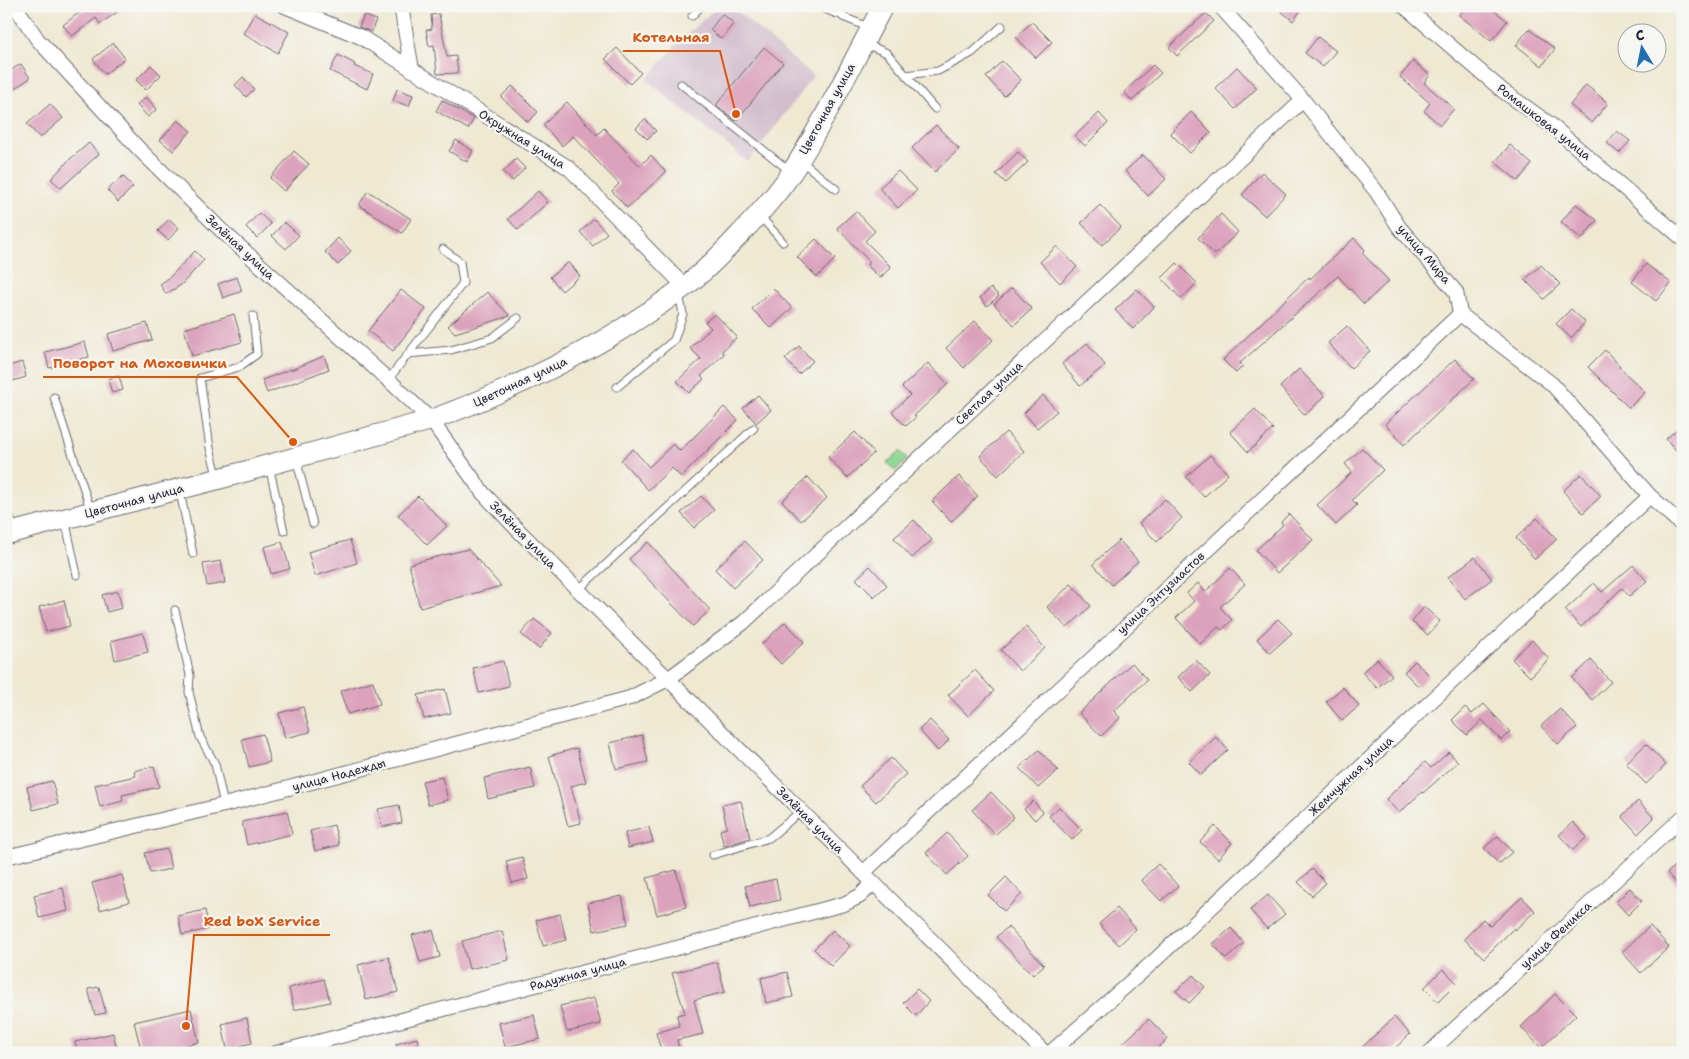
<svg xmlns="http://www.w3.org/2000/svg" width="1689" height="1059" font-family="'Shantell Sans',sans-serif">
	<rect width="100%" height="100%" fill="#f6f6f2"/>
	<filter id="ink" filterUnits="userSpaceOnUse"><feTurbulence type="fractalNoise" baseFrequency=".02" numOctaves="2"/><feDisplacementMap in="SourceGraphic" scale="10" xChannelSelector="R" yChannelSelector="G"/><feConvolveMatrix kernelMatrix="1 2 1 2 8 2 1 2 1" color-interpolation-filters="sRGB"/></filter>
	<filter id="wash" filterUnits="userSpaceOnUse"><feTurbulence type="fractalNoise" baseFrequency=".0096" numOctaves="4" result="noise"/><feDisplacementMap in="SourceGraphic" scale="20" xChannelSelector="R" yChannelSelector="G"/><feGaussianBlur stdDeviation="1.12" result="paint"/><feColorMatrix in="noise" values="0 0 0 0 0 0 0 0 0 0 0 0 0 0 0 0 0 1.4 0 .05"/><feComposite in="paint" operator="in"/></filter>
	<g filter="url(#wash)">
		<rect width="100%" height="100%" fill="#efe9d2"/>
		<path fill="#d1bdcc" d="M719,6h12l82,70 -65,86 -102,-82 35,-41z"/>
		<path fill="#8dd793" stroke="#587c67" d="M900,451l8,8 -13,12 -8,-8z"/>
		<g id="blocks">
			<path fill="#dca2bc" d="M88,6h38l-26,18 -4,-6 -24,18 -9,-11z
				M1275,6h29l-11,15z
				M1466,6h23l18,15 -16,20 -32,-26z
				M255,13l34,19 -11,21 -35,-20z
				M1206,13l8,8 -37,35 -8,-9z
				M439,14l8,43 9,-1 2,17 -21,1 -3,-29 -5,1 -3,-16 6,-1 -1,-14z
				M722,14l12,9 -13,16 -11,-9z
				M364,15l12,5 -5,12 -12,-5z
				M1032,22l20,20 -16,16 -20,-21z
				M1529,29l26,20 -13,17 -26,-21z
				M1318,37l18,14 -13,16 -18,-14z
				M113,43l12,15 -20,16 -12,-15z
				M764,47l19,16 -47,58 -20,-16z
				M617,48l24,25 -11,11 -25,-25z
				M338,55l17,9 -1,2 19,8 -6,15 -37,-18z
				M1002,61l19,19 -17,16 -18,-19z
				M1413,61l17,14 -6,8 30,26 -14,16 -16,-14 6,-8 -30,-26z
				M21,64l9,14 -16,11 -8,-13v-3z
				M151,65l10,10 -15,15 -10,-10z
				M1153,65l8,8 -29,28 -8,-9z
				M1237,67l20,21 -22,21 -20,-21z
				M243,77l11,12 -8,8 -11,-12z
				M1586,85l22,18 -16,20 -22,-18z
				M512,86l26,26 -10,10 -27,-25z
				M397,89l16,6 -4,11 -16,-5z
				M146,97l11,12 -9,8 -11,-12z
				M442,100l32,19 -6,10 -32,-18z
				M567,102l30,33 7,-7 36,38 11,-11 15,17 -39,36 -15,-17 7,-7 -46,-48 -11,10 -19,-21z
				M50,104l13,14 -23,20 -13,-14z
				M1191,112l20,20 -21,21 -20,-20z
				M1099,113l9,10 -23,23 -10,-10z
				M645,119l11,12 -9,8 -11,-11z
				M178,120l13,11 -18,20 -13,-11z
				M936,125l23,24 -24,23 -23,-24z
				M1617,131l13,10 -11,12 -12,-10z
				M456,140l17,11 -6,11 -18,-11z
				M89,143l10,11 -38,34 -10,-9 18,-19z
				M1510,145l22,19 -14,17 -23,-19z
				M294,151l15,13 -25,27 -14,-13z
				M1018,152l10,10 -22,21 -10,-9z
				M1143,155l23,24 -18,17 -23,-25z
				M516,159l9,9 -12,13 -10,-9z
				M898,171l19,19 -19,18 -19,-20z
				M1262,172l24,22 -21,22 -23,-21z
				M123,176l10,11 -15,15 -11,-12z
				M368,191l43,28 -9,14 -43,-28z
				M538,191l10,11 -30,28 -10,-11z
				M1576,204l21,16 -15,19 -21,-17z
				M1100,205l21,22 -19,18 -21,-22z
				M856,211l19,20 -10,10 26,26 -11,11 -13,-13 3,-3 -33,-34z
				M259,213l12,11 -14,14 -11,-11z
				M1221,214l17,18 -23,23 -17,-17z
				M169,219l10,9 -11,12 -10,-9z
				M594,219l13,14 -14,13 -13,-14z
				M284,222l15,13 -13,14 -14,-13z
				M338,238l13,13 -13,14 -13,-13z
				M1354,238l11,12 -3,3 27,28 -25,23 -26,-28 -98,87 3,3 -7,7 -13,-13 67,-65 19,-18 1,2z
				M816,239l19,20 -18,18 -20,-20z
				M1057,246l20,21 -17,16 -20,-21z
				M195,251l9,9 -23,25 -15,9 -6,-10 10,-7z
				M569,262l11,14 -18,15 -12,-14z
				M1177,263l20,20 -16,16 -19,-21z
				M1646,264l25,19 -15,18 -24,-19z
				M1541,265l19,19 -16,15 -19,-19z
				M237,277l5,14 -19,7 -5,-14z
				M773,288l19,20 -21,20 -19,-19z
				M991,288l8,8 -12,10 -7,-8z
				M1012,288l20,21 -18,16 -20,-21z
				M1137,289l17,18 -21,22 -18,-19z
				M401,290l25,19 -33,42 -25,-20z
				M487,292l23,24 -55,17 -7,-7z
				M1571,309l14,13 -14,16 -15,-14z
				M234,314l8,28 -50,14 -8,-27z
				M715,314l22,23 -15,14 2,3 -23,22 3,3 -15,14 -12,-12 24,-22 -11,-11 21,-20 -6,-6z
				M975,321l18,19 -29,28 -18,-20z
				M147,323l5,17 -39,11 -5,-17z
				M1347,326l23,25 -19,17 -23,-25z
				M85,342l4,15 -40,11 -4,-16z
				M1087,343l18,22 -25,21 -18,-22z
				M799,346l14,15 -14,13 -14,-15z
				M1605,350l15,16 -1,1 26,25 -16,16 -41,-41z
				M324,356l5,13 -62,24 -5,-13 29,-11v1z
				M1455,359l19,20 -70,66 -19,-21z
				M22,362l4,15 -20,6v-16z
				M928,363l20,21 -34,32 2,1 -10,9 -14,-14 18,-17 -8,-8z
				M1299,369l26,27 -20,19 -25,-28z
				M119,376l4,14 -11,3 -4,-14z
				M758,395l13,15 -15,13 -13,-15z
				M1043,395l14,16 -20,17 -13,-15z
				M724,407l14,13 -57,57 -9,-9 -24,22 -27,-30 12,-11 16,18 24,-23 7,7z
				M1255,409l18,20 -25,23 -18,-20z
				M1683,424v34l-17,-19z
				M855,432l19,21 -27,25 -19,-21z
				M1006,432l18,19 -26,25 -18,-20z
				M1362,448l21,22 -31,30 5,5 -21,20 -19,-20 35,-33 -7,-8z
				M1210,455l18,19 -24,23 -18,-20z
				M1581,474l20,22 -18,17 -20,-22z
				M959,476l19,20 -27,26 -19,-21z
				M808,477l19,21 -26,23 -19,-20z
				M418,496l29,30 -20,19 -29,-30z
				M701,496l13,14 -20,18 -13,-15z
				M1165,499l17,19 -25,24 -18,-19z
				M1289,514l24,26 -36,33 -21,-23 27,-25 -2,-3z
				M1537,518l20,21 -22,20 -19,-21z
				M914,520l18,20 -20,18 -18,-20z
				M350,540l7,23 -42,13 -7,-24z
				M1119,540l19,21 -26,24 -19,-21z
				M745,541l18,19 -30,28 -18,-19z
				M282,542l8,27 -19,5 -7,-27z
				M648,542l62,68 -17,16 -64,-67z
				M468,549l33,37 -81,22 -11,-44z
				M1475,557l17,22 -27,20 -17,-22z
				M221,561l4,22 -18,3 -4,-22z
				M1633,565l14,16 -18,15 -7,-8 -41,39 -16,-17 29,-27 8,9z
				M870,566l17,19 -13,12 -18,-18z
				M1230,568l15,16 -25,23 12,13 -10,10 -4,-3 -18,17 -24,-26 18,-17 -7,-8 11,-10 7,9z
				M1071,584l20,22 -24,22 -20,-21z
				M118,591l4,17 -15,4 -5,-17z
				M64,600l6,26 -24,6 -7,-25z
				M1424,607l16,14 -12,14 -16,-13z
				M534,619l18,14 -13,16 -18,-15z
				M1278,619l14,14 -22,20 -13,-14z
				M785,622l19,20 -23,22 -19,-20z
				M1026,627l19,21 -25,23 -19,-21z
				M143,633l5,19 -33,8 -4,-19z
				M1532,640l17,19 -19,18 -18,-18z
				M1377,659l15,16 -15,13 -15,-16z
				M1196,660l14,15 -18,17 -14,-15z
				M1591,660l20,22 -19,18 -20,-22z
				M503,661l6,25 -30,7 -6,-25z
				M1415,661l14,14 -11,11 -14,-14z
				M1132,663l15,17 -33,31 6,7 -19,18 -22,-23z
				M975,670l19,21 -26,25 -20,-21z
				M373,681l7,23 -32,10 -8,-23z
				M1343,687l16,19 -17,15 -16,-19z
				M445,689l6,24 -27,6 -6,-24z
				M1484,704l26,28 -9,8 -19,-20 -15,15 -15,-15 13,-13 7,7z
				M303,707l7,25 -25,6 -6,-25z
				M1560,709l17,18 -19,17 -17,-18z
				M930,720l19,20 -11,11 -19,-21z
				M263,734l7,28 -21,5 -7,-28z
				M642,735l6,27 -32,7 -6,-26z
				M1216,737l12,13 -27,25 -12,-13z
				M1646,744l20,21 -20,19 -20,-21z
				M577,748l9,34 -15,4 10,37 -13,3 -19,-70z
				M1039,750l19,20 -20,18 -19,-20z
				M1449,752l9,10 -35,31 -1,-1 -23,21 -13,-14 39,-37 6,6z
				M891,758l15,16 -30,28 -16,-16z
				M154,766l5,21 -37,8 1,6 -23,6 -5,-22 41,-9 -2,-5z
				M530,767l5,21 -47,11 -4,-21z
				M442,777l6,23 -20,5 -6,-24z
				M52,781l6,23 -25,6 -6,-23z
				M991,792l23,25 -19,18 -23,-25z
				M741,801l9,37 -26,8 -4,-16 7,-2 -5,-23z
				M1033,801l10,11 -8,8 -11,-11z
				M1638,801l16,17 -16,16 -16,-18z
				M399,805l3,18 -20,4 -4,-18z
				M1059,807l23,23 -10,10 -23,-24z
				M287,811l5,23 -45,11 -5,-23z
				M1573,822l14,15 -14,13 -14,-15z
				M334,825l5,20 -24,6 -5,-20z
				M1215,826l17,17 -14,16 -18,-17z
				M649,827l4,15 -25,6 -3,-15z
				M947,833l21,23 -21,19 -21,-22z
				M1498,836l14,16 -13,12 -15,-16z
				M167,849l4,20 -21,4 -5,-20z
				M522,857l6,22 -16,4 -6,-22z
				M1683,858v33l-16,-18z
				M1158,864l20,22 -17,15 -20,-21z
				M1312,869l14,14 -14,13 -14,-14z
				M676,870l10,37 -29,8 -10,-37z
				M122,875l7,27 -29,8 -8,-27z
				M1006,877l16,17 -18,17 -16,-16z
				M776,879l4,21 -30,7 -5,-21z
				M63,888l5,23 -29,7 -5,-23z
				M1630,888l12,13 -14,14 -12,-13z
				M1268,895l17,19 -18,15 -17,-19z
				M622,896l6,28 -34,7 -6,-28z
				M1522,897l13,14 -20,19 -1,-2 -30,30 -20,-19 19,-20 7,7z
				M1117,908l19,21 -17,16 -20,-21z
				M205,910l4,19 -27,6 -4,-19z
				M560,914l6,26 -23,6 -7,-26z
				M1650,926l19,21 -28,26 -19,-21z
				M1008,927l36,38 -11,10 -37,-38z
				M1231,928l13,15 -18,16 -13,-15z
				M433,930l7,27 -20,5 -8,-27z
				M833,930l17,16 -19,20 -17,-17z
				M502,931l7,29 -40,9 -7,-28z
				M389,957l9,35 -32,8 -8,-35z
				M717,962l8,30 -31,8 9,34 -26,6 3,13h-18l-6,-20 23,-7 -2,-11 8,-2 -13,-40z
				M1443,969l14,14 -19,19 -14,-14z
				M787,972l6,25 -27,6 -5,-25z
				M1193,975l12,12 -16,16 -13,-12z
				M324,979l6,23 -36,8 -5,-22z
				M99,987l7,26 -11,2 -7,-26z
				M917,989l12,12 -13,15 -13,-13z
				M1555,994l21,21 -35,33 -20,-21z
				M594,998l7,26 -34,8 -7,-26z
				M191,1009l8,33 -42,11h-15l-8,-31z
				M534,1015l6,24 -35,8 -6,-24z
				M1394,1017l16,17 -20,19h-34z
				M247,1018l5,25 -25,6 -5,-25z
				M1149,1019l19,20 -16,14h-22l-8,-9z
				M113,1033l5,20h-40l-3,-11z
				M417,1038l3,15h-22l-2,-9z"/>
		</g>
	</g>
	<g filter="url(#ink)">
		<use href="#blocks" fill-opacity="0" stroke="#6a6870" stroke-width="1"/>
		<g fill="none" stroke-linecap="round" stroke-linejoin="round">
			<g stroke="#6a6870" stroke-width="9">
				<path id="service" d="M818,6l19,8
					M831,6l12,11 25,10
					M692,16l9,-10
					M866,44l21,9 48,56
					M906,75l32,-4 34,-18 30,-27
					M681,84l110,88
					M801,161l35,28
					M760,216l23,26
					M408,354l43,-4 41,-12 26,-20
					M388,380l75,-97 -3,-21 -17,-13
					M617,387l57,-47 9,-26 -4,-20
					M54,397l37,114
					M296,458l17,66
					M269,466l15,65
					M218,479l-8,-31 -10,-70 39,-11 18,-13 -4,-38
					M180,492l13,62
					M6,506l8,23
					M65,519l12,56
					M578,590l176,-162
					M175,610l15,65 -1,17 11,45 15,27 9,41
					M713,855l56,-17 32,-27"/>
			</g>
			<g stroke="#6a6870" stroke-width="16">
				<path id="minor" d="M15,6l23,34 101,109 82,81 173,155 37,35 52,73 32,34 530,526
					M285,6l76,31 208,131 116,119
					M401,6l11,64
					M1220,6l83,94 73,91 23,36 57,65 4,22 92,70 98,112 33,30
					M1404,6l99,85 48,34 132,114
					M6,857l218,-52 406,-107 38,-19 75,-56 560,-523
					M863,873l597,-559
					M276,1053l568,-149 16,-8 13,-13
					M1050,1053l103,-91 497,-466
					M1429,1053l254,-236"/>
			</g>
			<g stroke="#6a6870" stroke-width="22">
				<path id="secondary" d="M6,534l212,-55 213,-59c89,-33 176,-75 253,-133 22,-16 41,-37 60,-57 17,-18 34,-37 48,-58 34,-53 61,-111 91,-166"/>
			</g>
			<use href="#service" stroke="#fff" stroke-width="7"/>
			<use href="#minor" stroke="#fff" stroke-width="14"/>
			<use href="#secondary" stroke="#fff" stroke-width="20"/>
		</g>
	</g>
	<g text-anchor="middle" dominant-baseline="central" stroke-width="4.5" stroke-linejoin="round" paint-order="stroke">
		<g font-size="12" fill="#22223b" stroke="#f6f6f2">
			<text transform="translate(827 109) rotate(-61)">Цветочная улица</text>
			<text transform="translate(1544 122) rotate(38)">Ромашковая улица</text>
			<text transform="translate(522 139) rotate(32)">Окружная улица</text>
			<text transform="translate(240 247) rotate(43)">Зелёная улица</text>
			<text transform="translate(1424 254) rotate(49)">улица Мира</text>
			<text transform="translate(520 382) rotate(-25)">Цветочная улица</text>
			<text transform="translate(989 393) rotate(-43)">Светлая улица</text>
			<text transform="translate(134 501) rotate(-15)">Цветочная улица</text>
			<text transform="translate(523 535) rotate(46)">Зелёная улица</text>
			<text transform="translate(1161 593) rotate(-43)">улица Энтузиастов</text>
			<text transform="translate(339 775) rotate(-15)">улица Надежды</text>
			<text transform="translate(1351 776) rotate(-43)">Жемчужная улица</text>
			<text transform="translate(810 820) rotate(45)">Зелёная улица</text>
			<text transform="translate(1556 935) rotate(-43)">улица Феникса</text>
			<text transform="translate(578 974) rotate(-15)">Радужная улица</text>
		</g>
	</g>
	<path fill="none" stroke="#de560e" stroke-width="2" d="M736 114L720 51H623M293 442L237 377H43M186 1026L194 935H330"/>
	<g fill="#de560e" stroke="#f6f6f2" stroke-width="2">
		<circle cx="736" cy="114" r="5"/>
		<circle cx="293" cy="442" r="5"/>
		<circle cx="186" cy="1026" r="5"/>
	</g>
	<g font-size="14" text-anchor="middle" font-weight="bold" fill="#de560e" stroke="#f6f6f2" stroke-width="4.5" stroke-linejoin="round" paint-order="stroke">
		<text x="671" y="42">Котельная</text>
		<text x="140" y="368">Поворот на Моховички</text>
		<text x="262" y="926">Red boX Service</text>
	</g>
	<rect width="1689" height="1059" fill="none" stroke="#f6f6f2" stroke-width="25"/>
	<g transform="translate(1642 48) rotate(350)"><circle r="24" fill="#f6f6f2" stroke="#a1a1a9"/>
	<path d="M0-4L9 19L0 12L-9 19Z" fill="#1f6fb2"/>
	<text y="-8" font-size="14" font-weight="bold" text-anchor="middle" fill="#22223b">С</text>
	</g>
</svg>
